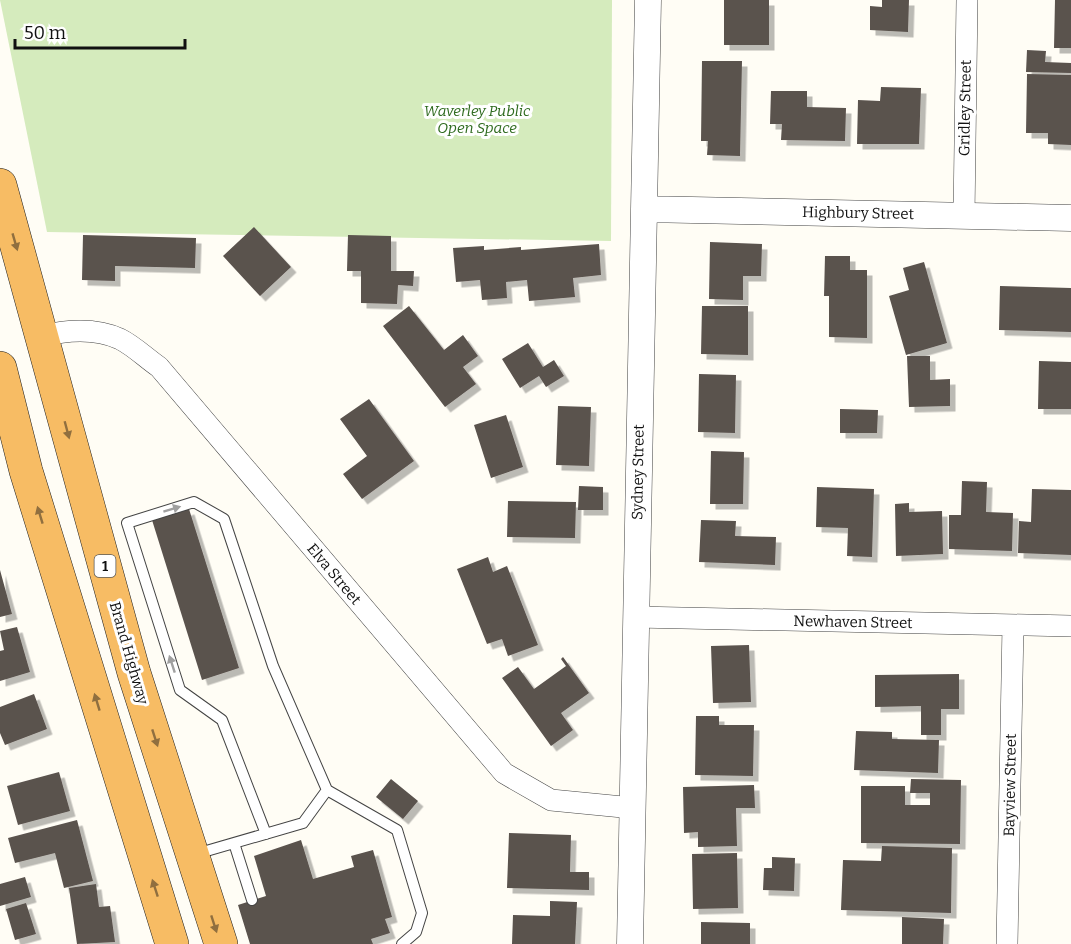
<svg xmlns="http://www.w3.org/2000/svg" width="1071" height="944" font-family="Bitter,serif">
	<defs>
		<filter id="shadow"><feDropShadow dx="5.5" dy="5.5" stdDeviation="0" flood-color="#0004"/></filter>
	</defs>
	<rect width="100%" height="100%" fill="#fffdf5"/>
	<path fill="#d5ebbd" d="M0,0h612l-1,241 -564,-9z"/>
	<path fill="#5a524d" filter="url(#shadow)" d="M724,0h45v45h-45z
		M882,0h27l-1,32 -38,-2v-24l12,1z
		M1055,0h16v48h-17z
		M1027,50l19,1 -1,11 26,1v10l-45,-1z
		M702,61h40l-2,95 -33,-1 1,-14h-7z
		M1027,74l44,1v70l-23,-1v-11h-22z
		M881,87l40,1 -2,56h-62l1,-44 22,1z
		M771,91h36v16l39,1 -1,33 -64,-1 1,-16h-12z
		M254,227l37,40 -31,29 -37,-40z
		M83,235l113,3 -1,30 -80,-2v15l-33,-1z
		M348,235l43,1v35h23l-1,15 -15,-1 -1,19 -36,-1v-32h-14z
		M710,242l52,2 -1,32h-18v24l-34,-1z
		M599,244l2,31 -28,3 2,19 -46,4 -2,-21 -21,2 1,16 -25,2 -2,-20 -24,2 -3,-34 31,-2v4l37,-3v3z
		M825,256h25v14h17v68l-38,-1v-41h-5z
		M924,262l23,81 -41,12 -17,-59 20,-6 -6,-22z
		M1000,286l71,2v44l-72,-2z
		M409,306l35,44 19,-15 15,21 -15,11 13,17 -31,23 -62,-81z
		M702,306h46v49l-47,-1z
		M528,343l15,24 11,-7 10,16 -18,11 -7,-11 -19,12 -18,-29z
		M907,356h23v24l20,-1v27l-41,1z
		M1039,361l32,1v47h-33z
		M699,374l37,1 -1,58 -37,-1z
		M369,399l45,62 -52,38 -19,-25 24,-18 -27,-37z
		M558,406l33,1 -2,59 -33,-1z
		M840,409l38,1 -1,23h-37z
		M506,415l17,52 -32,11 -17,-53z
		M711,451l33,1 -1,52h-33z
		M962,481l25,1 -1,30 27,1 -1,38 -63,-2v-34h12z
		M579,486l24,1v23h-25z
		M817,487l57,2 -2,68 -25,-1 1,-28 -32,-1z
		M1032,489l39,1v65l-53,-2 1,-32 12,1z
		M508,501l68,1 -1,36 -68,-1z
		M909,503v9l33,-1 1,43 -47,2 -1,-52z
		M189,509l50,159 -37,12 -50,-160z
		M701,520l35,1 -1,15 41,1 -1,28 -76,-3z
		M488,557l5,15 14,-6 31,79 -30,11 -6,-17 -15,5 -30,-75z
		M0,570l12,44 -12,3z
		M17,627l13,45 -30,9v-30l4,-1 -4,-19z
		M749,645l2,57 -38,1 -2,-57z
		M563,657l26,36 -28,20 12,17 -22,16 -49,-68 16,-11 16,22 32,-23 -5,-7z
		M959,674v35h-18v26h-20v-29l-46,1v-32z
		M34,694l13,35 -42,16 -5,-12v-26z
		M696,716h23v9h35l-1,51 -58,-1z
		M856,731l36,1v7l47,1 -1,33 -84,-3z
		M59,772l11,39 -52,14 -11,-39z
		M391,779l27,22 -15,18 -27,-22z
		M911,779l50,1 -1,64 -99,-1v-57h44v19h25v-12h-20z
		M754,785l1,23h-19l1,38 -39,1v-15l-14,1 -1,-46z
		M77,820l16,61 -29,7 -9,-35 -40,10 -7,-25z
		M509,833l62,2 -1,37h19v18l-82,-2z
		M301,840l12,39 41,-12 -3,-11 22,-6 19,67 -7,2 5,14 -19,6 2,5h-123l-12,-39 28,-9 -12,-40z
		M882,846l70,2 -1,65 -110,-3 2,-50 38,1z
		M737,853l1,55 -45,1 -1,-55z
		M772,857l23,1 -1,33 -31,-1 1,-22h8z
		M25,877l6,20 -31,9v-22z
		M96,884l3,23 11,-1 5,36 -38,2 -8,-56z
		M550,901l27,1 -2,42h-63l1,-29 37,1z
		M26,903l10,31 -21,6 -9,-31z
		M902,917l42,2 -1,25h-41z
		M701,922l49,1v21h-49z"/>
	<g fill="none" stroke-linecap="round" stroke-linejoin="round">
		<g stroke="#444" stroke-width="12">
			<path id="service" d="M266,834l-44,-114 -42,-30 -53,-167 67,-21 30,17 49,147 54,124 70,40 25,83 -6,19 -14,12
				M234,843l18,57
				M196,854l107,-31 24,-33"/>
		</g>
		<g stroke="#444" stroke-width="22">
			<path id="minor" d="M964,216l3,-216
				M42,336c25,-6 54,-8 78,3 14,7 26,19 39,28l345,406 47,27 82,8
				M635,617l436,9
				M1007,944l6,-319"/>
		</g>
		<g stroke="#444" stroke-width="27">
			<path id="tertiary" d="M644,209l427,9
				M630,944l18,-944"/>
		</g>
		<g stroke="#222" stroke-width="34">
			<path id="trunk" d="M0,185l134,488 87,271
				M0,368l26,103 146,473"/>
		</g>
		<use href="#service" stroke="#fff" stroke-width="10"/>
		<use href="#minor" stroke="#fff" stroke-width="21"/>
		<use href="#tertiary" stroke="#fff" stroke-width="26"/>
		<use href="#trunk" stroke="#f7bc64" stroke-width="33"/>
	</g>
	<defs><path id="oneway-solid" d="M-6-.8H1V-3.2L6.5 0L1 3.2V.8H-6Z" transform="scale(1.5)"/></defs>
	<g fill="#906f3f">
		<use href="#oneway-solid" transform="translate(15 242) rotate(74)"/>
		<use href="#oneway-solid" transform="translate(67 430) rotate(75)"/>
		<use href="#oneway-solid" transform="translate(40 515) rotate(-107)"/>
		<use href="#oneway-solid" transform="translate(97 702) rotate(-107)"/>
		<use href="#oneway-solid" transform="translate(155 738) rotate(72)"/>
		<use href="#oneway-solid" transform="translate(155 888) rotate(-108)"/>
		<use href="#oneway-solid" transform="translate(214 924) rotate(72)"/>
	</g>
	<g fill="#a0a0a0">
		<use href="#oneway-solid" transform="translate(172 509) rotate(-17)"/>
		<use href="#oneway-solid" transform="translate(172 664) rotate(-108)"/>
	</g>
	<g text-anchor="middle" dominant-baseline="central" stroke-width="6" stroke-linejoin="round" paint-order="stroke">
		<rect fill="#fff" stroke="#585858" stroke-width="1.5" x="94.5" y="555" width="21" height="22" rx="4.5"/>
		<g font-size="14" font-weight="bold" fill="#111">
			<text x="105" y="566">1</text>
		</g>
		<g font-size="15" fill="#111" stroke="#fff">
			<text transform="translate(965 108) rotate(-89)">Gridley Street</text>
			<text transform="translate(858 213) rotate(1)">Highbury Street</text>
			<text transform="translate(638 472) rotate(-89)">Sydney Street</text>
			<text transform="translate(334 574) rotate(50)">Elva Street</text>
			<text transform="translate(853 622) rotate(1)">Newhaven Street</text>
			<text transform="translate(129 653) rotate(74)">Brand Highway</text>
			<text transform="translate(1010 785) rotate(-89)">Bayview Street</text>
		</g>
		<g font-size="15" font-style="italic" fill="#2f6b1f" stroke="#fff">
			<text x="477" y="111">Waverley Public<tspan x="477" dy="17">Open Space</tspan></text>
		</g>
	</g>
	<path d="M15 39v9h170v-9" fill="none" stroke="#111111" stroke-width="3"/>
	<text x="24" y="39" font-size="18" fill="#111111" stroke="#ffffff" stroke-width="4.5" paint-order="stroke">50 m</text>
</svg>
